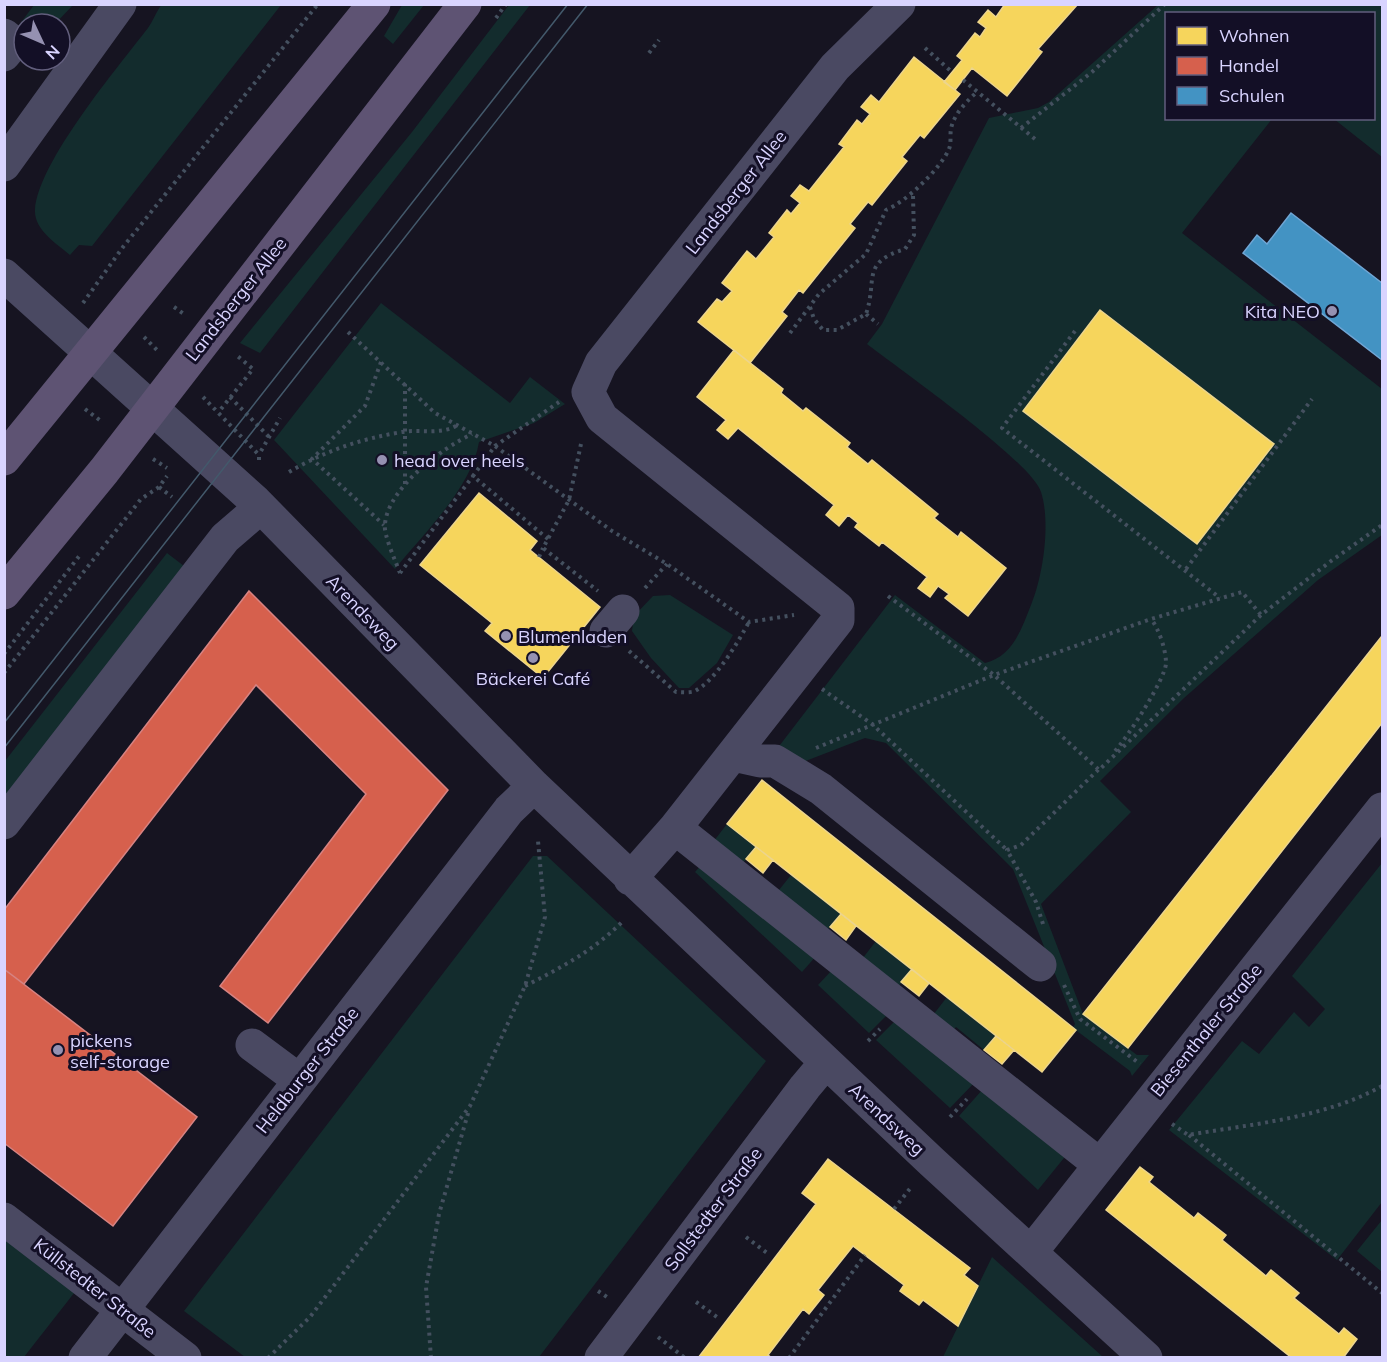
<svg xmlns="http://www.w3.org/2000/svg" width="1387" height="1362" font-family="Mulish,sans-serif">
	<rect width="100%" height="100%" fill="#161421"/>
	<path fill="#132c2d" d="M162,4l119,1 -189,241 -13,-1 -9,10c-13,-11 -36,-25 -35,-45 3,-48 83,-143 113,-182 5,-7 8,-16 14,-24z
		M34,5h39l-18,19h-31v5l-5,-4z
		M402,5h22l-31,39 -9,-8z
		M509,5h21l-270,348 -20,-10 172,-211z
		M1158,5h224v152l-48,-38 40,-1v-104h-208v104l106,1 -90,114 200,156v146l-64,45 -134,118 -84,83 31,31 -90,92 42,110 54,41h12l-17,21 -2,-5 -57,-43 2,-4 -62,-155 -127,-126 -21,-5 -80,31 -25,2 135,-176 90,68c28,-7 36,-33 46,-58 12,-29 20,-82 10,-113 -10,-31 -142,-123 -174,-148l15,-20 107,-206 49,-10 11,-6z
		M381,303l129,100 20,-26 35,27 -31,19 -55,19c-7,45 -55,91 -84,127l-121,-129z
		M167,553l17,13 -179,233v-38z
		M670,595l63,40 -16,28 -28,25h-10l-28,-30 -19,-27 2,-15 19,-20z
		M727,824l29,23 -17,21 -29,-22z
		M533,856h14l219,205 -227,296h-294l-61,-46z
		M703,863l114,92 -15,17 -107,-100z
		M1382,863v339l-45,58 -168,-130 73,-89 17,13 35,-42 15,15 16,-18 -33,-33z
		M791,875l50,39 -17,20 -49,-39z
		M876,941l36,28 -17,22 -36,-28z
		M833,969l57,43 -21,21 -51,-48z
		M947,997l49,39 -12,14 -28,-23 -7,8 -19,-16z
		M897,1019l79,62 -26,27 -74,-68z
		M983,1089l85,64 -30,37 -79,-74z
		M1382,1220v52l-25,-21z
		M4,1233l74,55 -54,69h-19z
		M992,1257l111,100h-160z"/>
	<path fill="#f6d55c" stroke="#edd58d" stroke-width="1.5" d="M1005,4h73l-40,45 4,3 -35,44 -35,-28 -17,22 -11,-8 18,-22 -5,-4 18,-23 5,4 6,-9 -8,-6 10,-12 8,7z
		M914,57l46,37 -36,44 -4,-3 -18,22 5,4 -35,44 -4,-3 -18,22 5,4 -52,65 -4,-3 -17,22 5,4 -37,47 -52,-41 19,-23 5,3 10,-11 -10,-8 25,-32 9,8 18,-22 -5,-4 18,-23 4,4 9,-11 -9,-7 5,-6 4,-5 9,6 35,-44 -5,-3 18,-24 5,4 8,-10 -9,-7 10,-12 8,7z
		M1100,310l174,134 -77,100 -174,-133z
		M734,350l49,39 -2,4 22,18 3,-3 44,35 -3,4 21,17 4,-4 66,54 -4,4 24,19 3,-5 45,36 -38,48 -23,-18 4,-4 -11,-8 -8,11 -12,-9 9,-11 -45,-35 -3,4 -24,-19 3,-4 -10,-8 -9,11 -13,-11 8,-10 -96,-77 -10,11 -11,-9 9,-10 -29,-23z
		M479,493l58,48 -7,9 70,57 -57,71 -58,-47 7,-8 -72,-58z
		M1382,636v87l-254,325 -45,-34z
		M762,780l314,250 -34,42 -315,-248z
		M756,847l17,13 -10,13 -17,-14z
		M841,914l15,12 -10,14 -16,-13z
		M912,969l17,14 -10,13 -18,-14z
		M996,1036l18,14 -12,14 -18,-14z
		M828,1159l142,109 -6,7 14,11 -20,40 -35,-26 -4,5 -19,-14 4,-6 -51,-39 -35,44 6,5 -15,19 -6,-5 -35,46 4,3h-74l118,-154 -14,-11z
		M1140,1167l13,10 -4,5 45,36 4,-5 28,22 -4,5 44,36 5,-6 28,23 -5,5 45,36 5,-6 13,11 -14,19h-51l-186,-148z"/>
	<path fill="#d6604d" stroke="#d78382" stroke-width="1.5" d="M249,591l199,199 -180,233 -48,-37 146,-192 -110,-109 -232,299 -20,-15v-59z
		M4,969l193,148 -84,109 -109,-83z"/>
	<path fill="#4393c3" stroke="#70a6d5" stroke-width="1.5" d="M1291,213l91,70v77l-139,-107 14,-18 10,9z"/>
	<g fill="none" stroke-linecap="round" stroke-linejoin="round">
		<path stroke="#44505f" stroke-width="4" stroke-dasharray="3 4.5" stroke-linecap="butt" d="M496,18l10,-14
			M925,48l27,24
			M649,53l10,-13
			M963,80l72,59
			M1021,128l71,-56 73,-68
			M83,303l40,-56 195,-243
			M174,307l10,7
			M810,307l4,12 9,11h14l29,-16c12,-35 -6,-51 39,-65l9,-14 -1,-40
			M866,314l12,10
			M1075,331l-73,97 218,170
			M348,332l87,81 60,33 117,85 55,33 82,58 45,-7
			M790,333l29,-39 47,-40 20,-44c20,-8 55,-42 63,-61 3,-7 0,-16 3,-24 4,-13 15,-24 25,-33
			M144,337l14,14
			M381,362l-16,44 -53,53 72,66
			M203,397l56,58v5
			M230,397l41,42
			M85,409l16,12
			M221,409l32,-40 -18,-15
			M581,444l-12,56 -26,48 55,43
			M261,451l19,-33
			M153,459l14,9
			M289,472c36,-21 71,-33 113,-40 18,-3 37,3 54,-6
			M405,484v-100
			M159,487l13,10
			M548,539l-75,-63 22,-30 64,-44
			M539,557l4,-9
			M1186,569l126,-170
			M400,573c-4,-11 -17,-39 -15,-49 3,-36 57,-76 87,-90
			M400,573l73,-97
			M645,588l22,-24
			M888,596l106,79 157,-56 91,-27 19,23
			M629,651l47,41c5,0 14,1 19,-1 21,-11 43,-49 54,-69
			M4,654l76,-99
			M4,673l137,-174 18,-12 8,-11
			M822,689l50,35 135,126
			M816,748l178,-73 105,95 162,-155 70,-54 51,-36
			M1115,751c12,-13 51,-73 51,-88 0,-13 -7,-34 -15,-44
			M1043,924l-7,-22 -29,-52 14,-5 79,-77
			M1064,985l16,34 60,45
			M525,986c36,-18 71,-37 99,-66
			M868,1041l12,-12
			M950,1117l17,-18
			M1172,1124l16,11c64,-11 137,-17 194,-49
			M1189,1135l193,158
			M894,1209l18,-23
			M746,1237l21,16
			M598,1291l9,6
			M696,1302l21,15
			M658,1337l27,21
			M268,1358l42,-41 160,-211 55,-120 20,-69 -7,-76
			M431,1358l-5,-71 13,-73 30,-104
			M789,1358l76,-103"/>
		<path stroke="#4a4962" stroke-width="33" d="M4,35l10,8 -10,12
			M4,165l116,-161
			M4,275l251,226 279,285 398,376 214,196
			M606,631l17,-20
			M733,755l27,6h15l46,28 219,176
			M4,823l221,-285 36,-31
			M675,828l425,337
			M630,879l45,-51 163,-208v-12l-236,-190 -14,-26 13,-29 234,-296 64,-63
			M252,1045l47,35
			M4,1219l181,139
			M1032,1251l350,-442
			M85,1358l424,-548 25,-24
			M601,1358l204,-271 21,-25"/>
		<path stroke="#5e5373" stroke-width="33" d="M4,459l370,-455
			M4,593l100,-122 361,-467"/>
		<path stroke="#43596b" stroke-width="1.5" d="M4,723l564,-719
			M4,748l584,-744"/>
	</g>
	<g fill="#9591b1" stroke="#130f26" stroke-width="2">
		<circle cx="1332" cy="311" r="6"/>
		<circle cx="382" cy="460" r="6"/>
		<circle cx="506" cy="636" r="6"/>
		<circle cx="533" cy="658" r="6"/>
		<circle cx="58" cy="1050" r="6"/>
	</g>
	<g text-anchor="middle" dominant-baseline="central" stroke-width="6" stroke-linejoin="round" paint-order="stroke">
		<g font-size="18" fill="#d9d4ff" stroke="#130f26">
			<text transform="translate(736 192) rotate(-52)">Landsberger Allee</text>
			<text transform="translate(236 299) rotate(-52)">Landsberger Allee</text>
			<text transform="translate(363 612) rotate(46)">Arendsweg</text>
			<text transform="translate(1206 1030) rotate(-51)">Biesenthaler Straße</text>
			<text transform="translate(307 1070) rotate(-52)">Heldburger Straße</text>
			<text transform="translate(887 1119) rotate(43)">Arendsweg</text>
			<text transform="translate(713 1209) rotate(-53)">Sollstedter Straße</text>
			<text transform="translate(95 1288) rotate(38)">Küllstedter Straße</text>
		</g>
		<g font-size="18" fill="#d9d4ff" stroke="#130f26" text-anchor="start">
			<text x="1320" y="311" text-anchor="end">Kita NEO</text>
			<text x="394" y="460">head over heels</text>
			<text x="518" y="636">Blumenladen</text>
			<text x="533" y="678" text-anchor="middle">Bäckerei Café</text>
			<text x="70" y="1040">pickens<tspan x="70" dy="21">self-storage</tspan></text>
		</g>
	</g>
	<rect width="1387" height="1362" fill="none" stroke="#d9d4ff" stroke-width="12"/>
	<rect x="1165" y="12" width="210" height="108" fill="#130f26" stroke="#625e7d" stroke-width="1.5"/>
	<rect x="1177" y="27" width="30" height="18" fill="#f6d55c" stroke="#625e7d" stroke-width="1.5"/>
	<text x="1219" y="42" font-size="18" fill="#d9d4ff">Wohnen</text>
	<rect x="1177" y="57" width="30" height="18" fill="#d6604d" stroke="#625e7d" stroke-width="1.5"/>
	<text x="1219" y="72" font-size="18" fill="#d9d4ff">Handel</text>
	<rect x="1177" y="87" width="30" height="18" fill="#4393c3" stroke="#625e7d" stroke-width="1.5"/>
	<text x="1219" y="102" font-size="18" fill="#d9d4ff">Schulen</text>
	<g transform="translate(42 42) rotate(134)"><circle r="28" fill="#130f26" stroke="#625e7d" stroke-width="1.5"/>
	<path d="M0-4.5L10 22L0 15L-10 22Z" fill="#9591b1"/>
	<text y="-9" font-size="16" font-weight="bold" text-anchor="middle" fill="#d9d4ff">N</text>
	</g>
</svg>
